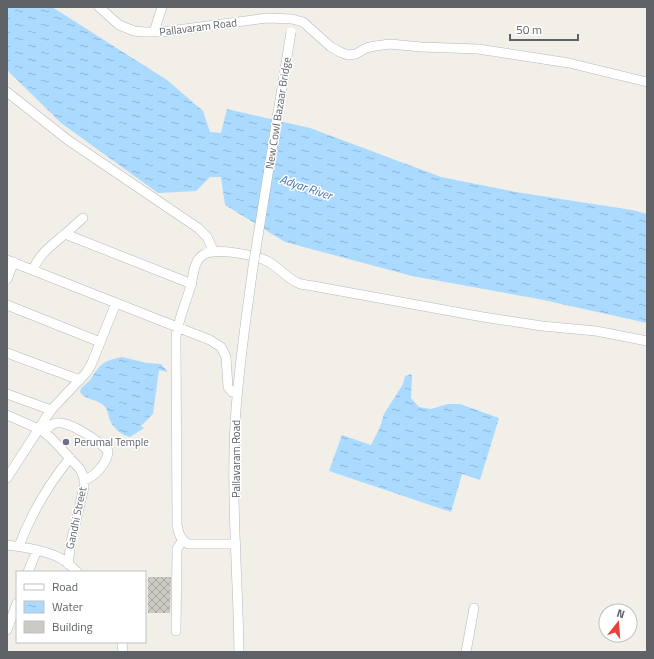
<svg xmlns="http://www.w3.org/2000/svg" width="654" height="659" font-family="'Titillium Web',sans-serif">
	<defs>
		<pattern id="water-ripples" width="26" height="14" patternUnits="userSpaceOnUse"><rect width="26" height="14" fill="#aadaff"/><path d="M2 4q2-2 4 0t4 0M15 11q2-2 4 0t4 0" fill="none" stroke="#8eb4d2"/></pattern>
		<pattern id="building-cross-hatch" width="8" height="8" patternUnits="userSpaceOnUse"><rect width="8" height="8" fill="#cccac5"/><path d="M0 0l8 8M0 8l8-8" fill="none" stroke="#a9a8a4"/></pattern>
	</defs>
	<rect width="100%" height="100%" fill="#f1efe8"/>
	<path fill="url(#water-ripples)" d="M7,7h45l115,73 36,31 7,21 11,1 6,-24 83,19 131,49 75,15 116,18 15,4v109l-108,-24 -127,-23 -127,-34 -60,-37 -4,-28h-11l-14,14 -38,2 -97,-70 -54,-53z
		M122,357l25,6 14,1 7,8 -9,-2 -6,44 -12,12 3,2 -14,9c-9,-2 -18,-10 -21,-19 -1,-6 -2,-10 -7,-14 -9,-6 -13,-2 -22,-12 1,-6 6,-7 10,-12 11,-16 12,-19 32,-23z
		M411,374l1,2 -1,22 8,9 12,2 17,-5h12l39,14 -19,62 -18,-6 -11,38 -122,-41 13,-36 29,10 9,-18 4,-13 19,-30 2,-8z"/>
	<path fill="url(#building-cross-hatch)" d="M148,577h23l-1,36h-22z"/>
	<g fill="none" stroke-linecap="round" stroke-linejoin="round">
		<g stroke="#b5b8bc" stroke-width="10">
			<path id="minor" d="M99,7l20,18 15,6 10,1h18l105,-14 25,1 11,3 28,25 9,5 8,3 8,-1 10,-6 9,-2 15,-2 31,3 57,2 91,14 78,19
				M154,32l8,-25
				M7,92l61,48 130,88 9,9 7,15
				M83,218l-18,16 127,50
				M7,260l203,80 11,7 5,10 2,30 4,5 5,1
				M33,270c6,-16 19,-25 32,-36
				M7,279l7,-17
				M7,305l93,37
				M7,353l73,27
				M7,394l44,16
				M7,415l34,15 10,8 29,31 4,9v9l-13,55 -3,22
				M44,432c4,-4 7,-8 12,-9 14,-2 43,18 52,28 0,11 -13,26 -24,29
				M7,478l44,-68 35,-37 5,-8 25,-62
				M236,544h-48c-8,-5 -9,-10 -11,-19l-1,-188c2,-18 10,-34 15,-52 2,-7 2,-15 5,-21 1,-3 4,-7 7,-9 12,-8 54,0 66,7 10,6 18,16 29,21 5,2 10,2 15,3l170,31 59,9 54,5 51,10
				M7,545c17,2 44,6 58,16 4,3 8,7 12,11
				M19,546c12,-32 29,-61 51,-88
				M28,572l9,-22
				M7,630l10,-27
				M176,631l1,-82 5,-8
				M122,642l1,10
				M239,652c-1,-75 -8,-153 -4,-228 3,-53 11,-105 18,-157
				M466,652l8,-44"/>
		</g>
		<use href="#minor" stroke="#fff" stroke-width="9"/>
		<g stroke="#b5b8bc" stroke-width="10" stroke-linecap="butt">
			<path id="minor-bridge" d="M253,267l38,-235"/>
		</g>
		<use href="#minor-bridge" stroke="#fff" stroke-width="9"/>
	</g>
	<circle fill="#6b7280" stroke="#fff" stroke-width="1.5" cx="66" cy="442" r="4"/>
	<g text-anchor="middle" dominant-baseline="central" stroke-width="3" stroke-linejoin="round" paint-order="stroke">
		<g font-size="11" fill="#5f6368" stroke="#fff">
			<text transform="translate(198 27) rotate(-7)">Pallavaram Road</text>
			<text transform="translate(278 113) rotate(-81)">New Cowl Bazaar Bridge</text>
			<text transform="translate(236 459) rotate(-90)">Pallavaram Road</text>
			<text transform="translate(76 518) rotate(-78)">Gandhi Street</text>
		</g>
		<g font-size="11" fill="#5b616d" stroke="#fff" text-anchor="start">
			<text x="74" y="442">Perumal Temple</text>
		</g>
		<g font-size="12" font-style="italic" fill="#4174aa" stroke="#fff">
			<text transform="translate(306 187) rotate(19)">Adyar River</text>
		</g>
	</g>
	<rect width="654" height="659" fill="none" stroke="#5f6368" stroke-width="16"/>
	<rect x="16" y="571" width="130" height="72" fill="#ffffff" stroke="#bfc1c3"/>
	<rect x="24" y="584" width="20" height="6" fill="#ffffff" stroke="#bfc1c3"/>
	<text x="52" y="591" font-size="12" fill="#5f6368">Road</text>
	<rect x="24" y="601" width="20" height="12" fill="url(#water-ripples)" stroke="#bfc1c3"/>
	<text x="52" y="611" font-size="12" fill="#5f6368">Water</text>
	<rect x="24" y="621" width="20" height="12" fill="#cccac5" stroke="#bfc1c3"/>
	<text x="52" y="631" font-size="12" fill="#5f6368">Building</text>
	<g transform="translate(618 623) rotate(17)"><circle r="19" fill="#ffffff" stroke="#bfc1c3"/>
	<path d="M0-3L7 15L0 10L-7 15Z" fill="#ea4335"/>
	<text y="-6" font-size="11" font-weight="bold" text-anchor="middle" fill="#5f6368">N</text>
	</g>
	<path d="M510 34v6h68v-6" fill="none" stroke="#5f6368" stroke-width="2"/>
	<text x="516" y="34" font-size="12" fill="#5f6368" stroke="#ffffff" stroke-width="3" paint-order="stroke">50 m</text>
</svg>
